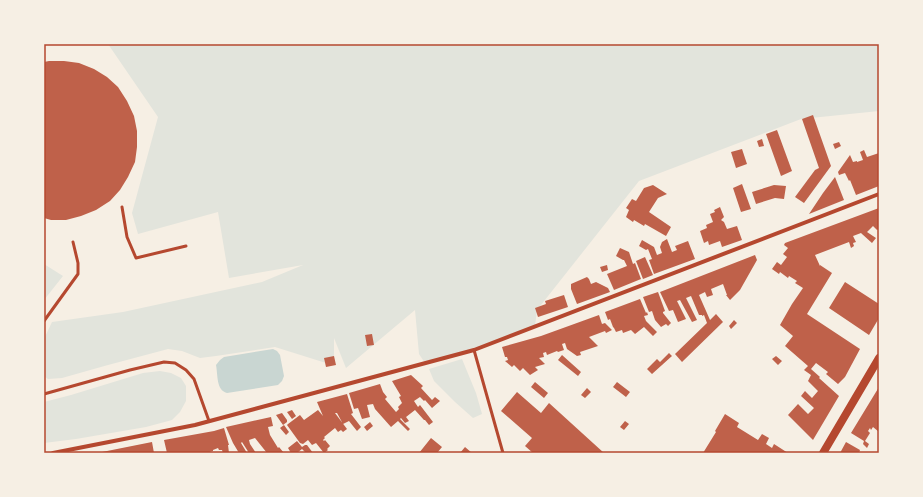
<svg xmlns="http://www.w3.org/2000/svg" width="923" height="497" font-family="'Source Serif 4',serif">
	<rect width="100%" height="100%" fill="#f6efe4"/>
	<path fill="#e2e4dc" d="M108,44h771v67l-78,8 -162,62 -102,129 -2,16 -61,24 -49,13 -6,-9 -4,-44 -69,58 -12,-30v22l-8,3 -51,-16 -59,9 -16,2 -18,-7 -14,-2 -60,16 -46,13 -14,1 -4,-3v-37l8,-17 71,-10 139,-30 41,-17 -74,13 -11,-66 -80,22 -6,-21 26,-96z
		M44,264l19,12 -19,24z
		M462,359l14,34 6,21 -9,4 -18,-16 -21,-21 -5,-12z
		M160,371l11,2 10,5 5,8v15l-6,11 -8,8 -26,7 -70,12 -32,4v-41l27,-7 72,-22z"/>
	<path fill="#c9d6d2" d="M273,349l4,2 3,4 4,21 -2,5 -4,4 -51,8c-11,-3 -9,-18 -11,-28l4,-5 4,-3z"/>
	<path fill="#bf614a" d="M49,61h15l15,2 15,6 13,8 11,10 9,14 7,15 3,15v16l-2,15 -7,15 -8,13 -10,11 -14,9 -15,6 -15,4h-15l-7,-2v-156z
		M813,115l18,51 -27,37 -9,-6 20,-27 4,-2 -17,-49z
		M777,130l15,41 -11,5 -15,-42z
		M762,139l2,7 -5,1 -2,-6z
		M839,142l2,4 -6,3 -2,-5z
		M742,149l5,15 -11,4 -5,-16z
		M864,150l3,7 12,-4v33l-23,9 -6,-15 -1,1 -4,-8 -6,2 -1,-3 12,-17 3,7 4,-1v1l6,-2 -3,-8z
		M835,177l9,23 -35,14 14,-21z
		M742,184l9,25 -10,3 -8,-24z
		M653,185l14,9 -9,4 -9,14 22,15 -5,9 -21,-12 -1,2 -10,-6 -1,2 -7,-5 3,-7 -3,-2 6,-9 4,2 8,-13z
		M774,185l12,1 -2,13 -9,-1 -19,6 -4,-12z
		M720,207l4,10 -3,3 3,2 3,7 10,-3 5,14 -20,7 -2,-6 -11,4 -1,-4 -4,2 -4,-12 7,-3 -1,-3 7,-3 -3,-8 5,-2 -1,-2z
		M879,208v21l-2,1 -4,-4 -6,6 9,6 -4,5 -10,-9 -1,-1 -8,3 3,6 -3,1 1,3 -3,2 -2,-6 -34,13 5,11v-1l12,8 -25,41 53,35 -15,28 -7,7 -12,-10 2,-2 -12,-9 -5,6 9,8 -1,1 20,18 -26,44 -25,-25 10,-11 10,10 6,-6 -13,-12 4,-5 7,7 6,-7 -10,-10 3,-6 -7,-5 4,-4 -23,-20 8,-10 -13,-11 12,-21 11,-16 -8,-5 2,-2 -8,-5 -1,2 -8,-6 -1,2 -7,-5 5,-7 4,3 6,-8 -4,-3 5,-6 -4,-3 1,-2z
		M667,239l5,13 5,-2 -2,-4 13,-5 7,18 -41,15 -5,-14 3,-1 -4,-10 -2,1 -7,-4 3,-6 12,7 3,8 5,-2 -2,-6 2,-5z
		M620,248l9,4 4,12 2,-1 6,16 -27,11 -7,-16 20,-8 -3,-6h-1l-7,-4z
		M755,255l2,5 -17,30 -10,10 -4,-5h1l-4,-11 -12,5 2,6 -6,2 -2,-5 -6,3 11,25 6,-6 7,8 -41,40 -7,-8 32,-31 -3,-8 -2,1v-1h-3l-8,-19 -5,2 11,22 -5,2 -12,-22 -3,1 9,18 -8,3 -5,-12 -4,1 -9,-19z
		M645,257l8,18 -10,4 -7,-18z
		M607,265l1,5 -6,2 -2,-5z
		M587,277l2,2 2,5 5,-2 12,6 2,4 -33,12 -6,-15v-5z
		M845,282l34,22v14l-10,17 -40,-27z
		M658,292l7,19 -2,1v1l8,10 -3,3 -2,-2 -5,3 -6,-7 -3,-9 -3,1 -6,-15z
		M564,295l4,12 -30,10 -3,-9 11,-4 -1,-3z
		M640,299l6,14 1,-1 1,3 -4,1 2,5 11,11 -4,4 -9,-9 -9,7 -4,-4 -8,3 -1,-3 -6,2 -2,-4 -1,-1 -3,-8 -2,1 -3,-8z
		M599,315l3,9 3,-1 7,7 -6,3 -1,-2 -16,6 9,9 -18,6 1,3 -4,1 -10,-7 -2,-6 -3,1 2,6 -6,2 -1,-1 -10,4 -1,-3 -3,1 1,4 -5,1 6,6 -10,3 3,3 -8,5 -7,-7 -3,3 -6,-6 -2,2 -7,-6 3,-1 -1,-3h-2l-3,-10 39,-11z
		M734,320l3,3 -6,6 -2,-3z
		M372,334l2,11 -7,1 -2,-11z
		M669,353l3,3 -20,18 -5,-5 10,-10 3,3z
		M562,355l19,17 -3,4 -20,-16z
		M334,356l2,9 -10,2 -2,-9z
		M776,356l6,5 -4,4 -6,-6z
		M411,375l12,11 -2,2 11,12 3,-3 5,4 -8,7 -7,-8 -1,1 -4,-4 -6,4 4,6 2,-2 13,17 -4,3 -4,-5h-1l-9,-10 -9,7 3,4 -4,2 -4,-5 -1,1 10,10 -2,2 -10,-10 -7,6 -16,-18 -2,-5 -6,1 3,12 -8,2 -4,-11 -4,1 -5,-16 31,-9 3,8 4,5 -2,2 11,13 3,-3 -1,-2 4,-4 -3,-6 2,-1 -9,-15z
		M535,382l13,11 -4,5 -13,-11z
		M617,382l13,10 -4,5 -13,-10z
		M879,387v45l-6,-5 -2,3 -1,-2 -2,3 2,2 -5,8 4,3 -2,4 -4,-4 1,-3 -13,-8z
		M587,388l4,4 -6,6 -4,-3z
		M517,392l24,21 8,-10 55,50h-71l-8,-7 7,-8 -31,-27z
		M347,394l6,19 -2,1 10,13 -4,4 -8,-10 -6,3 -6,-11h-2l12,16 -4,3 -2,-2 -3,2 -3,-4 -11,9 1,1 -2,2 1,1 1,-1 5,6 -3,3 1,1 -4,3 -8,-10 -4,2 -4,-5 -5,4 -3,-1 -13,-18 1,-1 12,-9 4,5 14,-10 5,6 -6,-14z
		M292,410l4,6 -4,3 -5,-7z
		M282,413l5,7v2l-4,3 -7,-10z
		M725,414l14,9 -2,4 21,13 4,-6 7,4 -3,6 6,4 2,-4 14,9h-85l13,-21 -1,-1z
		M271,417l2,9 -5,1 2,8 8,13 1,-1 5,6h-17l-12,-15 -6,2 1,4 6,9h-7l-7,-11 -1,1 6,10h-8l-6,-10 -7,-16z
		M625,421l4,3 -5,6 -4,-3z
		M370,422l3,4 -6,5 -3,-4z
		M284,425l5,7 -3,3 -6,-7z
		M224,428l5,17h-1l1,8h-6l-1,-3h-3l-1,-2 -5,2v1l-7,2h-39l-3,-13 50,-9z
		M431,438l11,9 -5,6h-18z
		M297,441l5,6 3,-2h2l6,8h-7l-4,-4 -5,4h-6l-3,-5z
		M152,442l2,11h-52v-1z
		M846,442l14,8 -1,3h-19z
		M465,447l7,6h-12z"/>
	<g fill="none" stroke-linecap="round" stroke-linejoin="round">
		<path stroke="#b5482f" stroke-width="3" d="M122,207l5,30 9,21 50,-12
			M44,321l34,-47v-11l-5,-21
			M474,350l29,103
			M44,394l86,-24 34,-8 11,1 11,7 8,9 15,42"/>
		<path stroke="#b5482f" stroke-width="4" d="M53,453l142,-28 279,-75 405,-156"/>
		<path stroke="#b5482f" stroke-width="8" d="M823,453l56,-95"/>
	</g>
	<rect width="923" height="497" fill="none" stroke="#f6efe4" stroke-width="90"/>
	<rect x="45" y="45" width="833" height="407" fill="none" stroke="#b5482f" stroke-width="1.5"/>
</svg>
